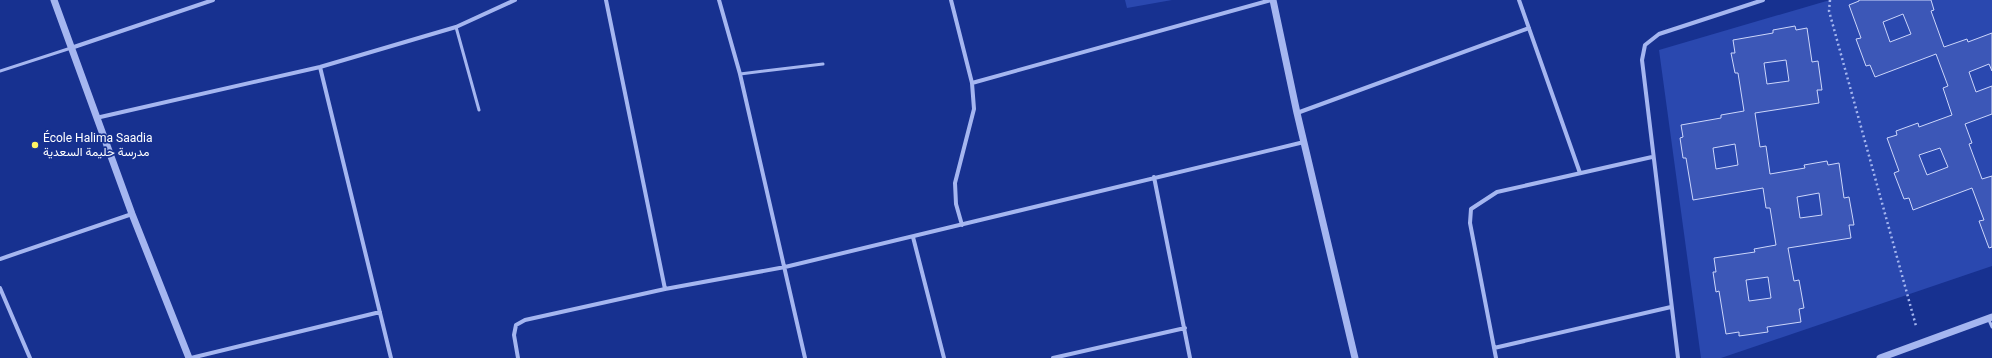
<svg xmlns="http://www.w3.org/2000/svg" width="1992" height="358" font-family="Roboto,Vazirmatn,sans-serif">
	<rect width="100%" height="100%" fill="#173190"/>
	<path fill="#2a48af" d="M1125,0h47l-45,8z
		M1830,0h162v266l-271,92h-20l-42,-308z"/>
	<path fill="#3c57b7" stroke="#ccd6fb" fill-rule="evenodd" d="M1859,0h72l3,10 -3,1 13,36 23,-8 1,3 24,-9v38l-3,-7 -20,8 7,20 16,-6v28l-27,10 7,19 -3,1 13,35 10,-3v71l-3,1 -10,-27 5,-1 -12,-32 -59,22 -4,-12 -5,1 -10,-26 5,-2 -12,-33 10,-3 -1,-4 22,-8 1,4 33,-12 -9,-27 5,-2 -12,-32 -61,23 -5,-12 -4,1 -10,-27 5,-1 -12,-33 10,-4zM1903,14l8,20 -21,8 -7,-20zM1940,148l8,19 -21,8 -8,-20z
		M1795,26l1,4 11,-2 5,34 6,-1 4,29h-5l2,13 -64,10 5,34 6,-1 4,28 35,-6 -1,-3 23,-4 1,4 11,-2 5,35 5,-1 5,28h-5l2,13 -63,10 6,33 5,-1 5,28 -5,1 2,13 -34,5 1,5 -29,4v-4l-13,2 -7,-43 -3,1 -3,-20h3l-2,-14 41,-6 -1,-3 22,-4 -6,-37h-4l-3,-20 -70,12 -7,-42h-3l-3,-20 3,-1 -2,-12 40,-7v-3l23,-4 -6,-38h-3l-4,-20h4l-2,-13 40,-7v-3zM1786,60l3,21 -22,3 -3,-21zM1735,144l3,21 -22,4 -3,-21zM1819,193l3,22 -22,3 -3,-21zM1768,277l3,21 -22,3 -3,-21z"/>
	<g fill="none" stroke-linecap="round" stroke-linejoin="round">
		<path stroke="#a5b6f0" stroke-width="2.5" stroke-dasharray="2 3" stroke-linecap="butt" d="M1830,0l-1,11 87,315"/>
		<path stroke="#a5b6f0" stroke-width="3" d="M456,27l23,83
			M0,71l71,-23
			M740,74l83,-10
			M1988,318l4,9"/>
		<path stroke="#a5b6f0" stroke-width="4" d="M606,0l59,289
			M719,0l21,74 65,284
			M951,0l21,83 2,26 -19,74 1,21 6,21
			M1519,0l61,173
			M71,48l142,-48
			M320,67l71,291
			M972,83l299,-83
			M1297,113l232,-85
			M96,118l224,-51 136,-40 59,-27
			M1154,177l36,181
			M913,237l31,121
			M0,259l132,-45
			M0,288l30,70
			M1494,348l177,-41
			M191,358l189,-46
			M518,358l-4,-23 2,-10 9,-5 140,-31 120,-22 519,-125
			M1053,358l132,-30
			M1496,358l-26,-135 1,-14 26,-17 155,-35
			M1678,358l-36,-298 3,-15 14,-11 104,-34"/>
		<path stroke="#a5b6f0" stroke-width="7" d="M54,0l78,214 57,144
			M1273,0l24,113 58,245
			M1880,358l112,-41"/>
	</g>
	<circle fill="#fff564" stroke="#173190" stroke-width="1.5" cx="35" cy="145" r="4"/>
	<g text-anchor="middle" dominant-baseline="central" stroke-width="3.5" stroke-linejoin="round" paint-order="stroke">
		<g font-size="12" fill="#fff" stroke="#173190" text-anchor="start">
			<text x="43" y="138">École Halima Saadia<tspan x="43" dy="14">مدرسة حليمة السعدية</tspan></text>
		</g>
	</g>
</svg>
